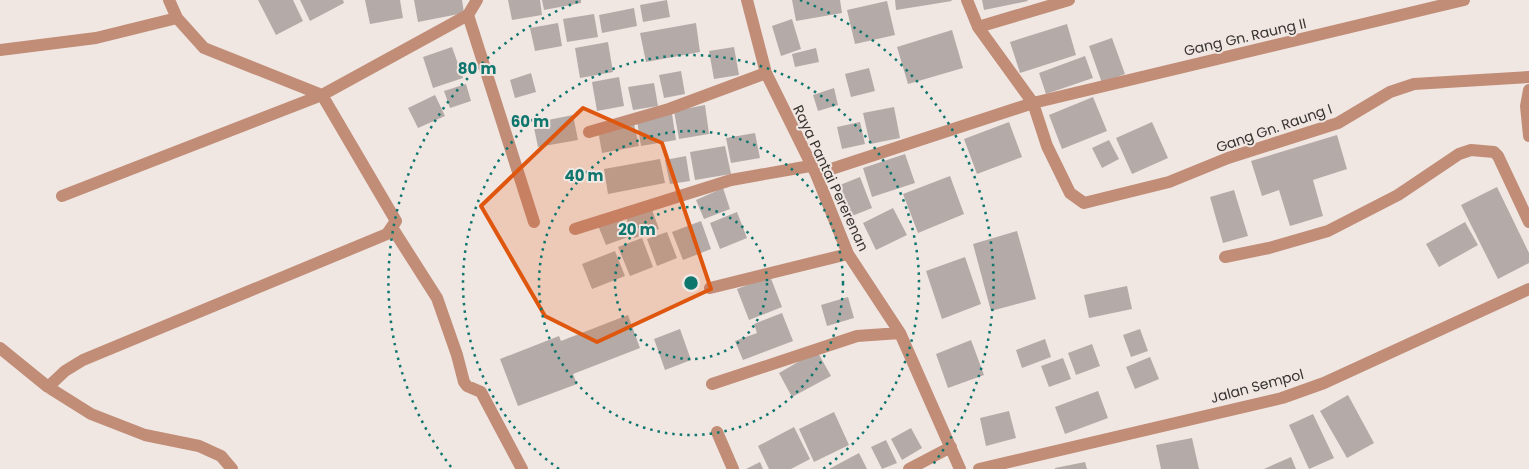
<svg xmlns="http://www.w3.org/2000/svg" width="1529" height="469" font-family="Poppins,sans-serif">
	<rect width="100%" height="100%" fill="#f0e6e2"/>
	<path fill="#b4aaa7" d="M258,0h35l10,21 -27,14z
		M300,0h43l1,3 -34,18z
		M365,0h35l3,18 -33,6z
		M414,0h48l2,13 -46,9z
		M508,0h32l2,15 -30,5z
		M542,0h39v3l-37,7z
		M667,0l3,17 -27,5 -3,-17z
		M792,0h48l2,13 -46,8z
		M895,0h56l1,1 -56,9z
		M982,0h45l1,1 -44,9z
		M887,1l8,34 -40,9 -8,-34z
		M634,8l3,18 -35,7 -3,-18z
		M594,14l4,23 -31,5 -4,-23z
		M792,19l9,30 -20,7 -9,-30z
		M558,23l4,23 -27,5 -5,-23z
		M696,23l4,29 -54,10 -6,-29z
		M1067,24l9,31 -56,18 -10,-31z
		M952,30l11,38 -55,16 -11,-37z
		M1112,38l13,36 -23,9 -13,-37z
		M608,42l5,30 -33,6 -5,-30z
		M452,47l11,31 -30,10 -10,-31z
		M734,47l5,28 -25,4 -5,-28z
		M816,48l3,14 -24,5 -3,-13z
		M1085,56l8,22 -47,16 -7,-21z
		M869,68l6,23 -24,6 -6,-23z
		M681,71l4,23 -21,4 -5,-23z
		M531,73l5,19 -21,6 -5,-18z
		M619,77l5,29 -27,5 -5,-29z
		M654,83l4,23 -25,4 -5,-23z
		M466,84l5,17 -21,7 -6,-17z
		M834,88l4,17 -20,6 -5,-16z
		M435,95l10,21 -27,12 -10,-20z
		M1093,97l14,34 -45,18 -13,-34z
		M705,105l4,29 -30,5 -5,-28z
		M894,107l6,31 -30,6 -7,-31z
		M672,114l4,26 -35,6 -4,-25z
		M573,115l5,25 -40,7 -5,-24z
		M860,122l5,22 -23,5 -5,-22z
		M1009,122l13,35 -45,17 -13,-35z
		M1152,122l16,36 -36,16 -16,-36z
		M634,124l5,22 -37,7 -4,-23z
		M755,133l5,25 -29,5 -5,-25z
		M1337,135l10,34 -34,11 10,36 -33,10 -11,-36 -17,6 -11,-35z
		M1109,140l10,19 -17,9 -10,-20z
		M725,146l6,28 -36,6 -5,-28z
		M905,154l10,29 -43,14 -9,-29z
		M686,156l4,25 -20,3 -5,-24z
		M660,159l5,24 -57,11 -4,-25z
		M950,176l14,38 -46,19 -15,-39z
		M860,177l12,31 -20,8 -12,-31z
		M1497,187l32,66v10l-31,16 -37,-74z
		M723,188l7,21 -26,10 -8,-19z
		M1234,190l14,46 -25,7 -13,-46z
		M651,207l8,22 -25,9 -9,-23z
		M893,208l14,27 -31,15 -13,-27z
		M737,212l10,26 -27,11 -10,-26z
		M620,214l8,23 -22,8 -9,-22z
		M701,221l10,28 -28,11 -11,-28z
		M1465,222l13,23 -39,22 -13,-23z
		M1017,231l19,68 -45,12 -18,-67z
		M667,232l10,26 -20,8 -10,-27z
		M642,238l11,29 -23,9 -12,-29z
		M615,251l10,25 -33,13 -10,-25z
		M965,257l16,47 -39,15 -16,-48z
		M770,276l12,31 -33,13 -12,-31z
		M1127,286l5,23 -43,9 -5,-23z
		M848,297l6,21 -27,8 -6,-21z
		M782,313l11,28 -50,19 -8,-19 22,-8 -3,-9z
		M628,315l12,33 -67,26 4,10 -59,22 -18,-47 59,-23 2,5z
		M680,329l11,31 -26,10 -11,-31z
		M1140,329l8,22 -17,6 -8,-22z
		M1045,339l6,18 -29,11 -6,-18z
		M971,340l13,35 -36,13 -12,-34z
		M1092,344l8,22 -24,9 -8,-22z
		M817,351l14,25 -39,21 -13,-24z
		M1150,357l9,22 -24,10 -9,-22z
		M1063,358l8,21 -22,8 -8,-21z
		M1098,391l10,27 -43,16 -10,-27z
		M1348,395l26,48 -27,15 -27,-47z
		M1009,411l7,27 -30,8 -6,-28z
		M834,412l15,33 -35,17 -15,-33z
		M1313,414l21,44 -25,11 -20,-44z
		M794,427l16,32 -19,10h-22l-11,-23z
		M911,428l11,20 -20,12 -11,-21z
		M1192,438l7,31h-38l-5,-24z
		M886,440l11,23 -15,6 -11,-22z
		M859,453l8,16h-38z
		M1291,457l5,12h-32z
		M760,462l3,7h-17z
		M1085,462l2,7h-32v-1z"/>
	<g fill="none" stroke-linecap="round" stroke-linejoin="round">
		<path stroke="#c18d77" stroke-width="12" d="M169,0l8,18 27,30 118,47
			M747,0l19,73 50,101 32,80 52,79 60,136
			M967,0l11,27 55,76 14,43 23,47 14,10 85,-21 59,-24 110,-35 52,-31 24,-8 115,-7
			M468,15l66,207
			M978,27l91,-27
			M0,50l96,-12 81,-20
			M1529,90l-3,16 3,30
			M589,132l80,-23 97,-36
			M816,174l217,-71 431,-103
			M62,196l260,-101 146,-80 9,-15
			M393,229l44,69 20,57 7,27 3,4 14,6 41,77
			M575,229l156,-49 79,-14
			M1225,257l44,-9 59,-17 70,-36 61,-41 12,-4 23,2 4,4 31,66
			M710,288l138,-34
			M0,348l48,39 43,27 54,21 54,11 22,10 11,13
			M712,384l145,-48 43,-3
			M48,387l17,-16 18,-11 304,-126 9,-13 -74,-126
			M717,432l16,37
			M909,469l42,-22
			M979,469l303,-71 42,-15 205,-94"/>
	</g>
	<path fill="#df570e" fill-opacity="0.2" stroke="#df570e" stroke-width="4" stroke-linejoin="round" d="M583,108l79,35 49,146 -114,53 -52,-26 -64,-110z"/>
	<g fill="none" stroke="#0f766e" stroke-width="2.5" stroke-dasharray="2.5 5">
		<circle cx="691" cy="283" r="76"/>
		<circle cx="691" cy="283" r="152"/>
		<path d="M559 469A228 228 0 1 1 823 469"/>
		<path d="M451 467A303 303 0 0 1 582 0M800 0A303 303 0 0 1 931 467"/>
	</g>
	<g text-anchor="middle" dominant-baseline="central" stroke-width="4" stroke-linejoin="round" paint-order="stroke">
		<g font-size="14" fill="#363331" stroke="#f0e6e2">
			<text transform="translate(1245 37) rotate(-13)">Gang Gn. Raung II</text>
			<text transform="translate(1274 128) rotate(-19)">Gang Gn. Raung I</text>
			<text transform="translate(831 178) rotate(65)">Raya Pantai Pererenan</text>
			<text transform="translate(1257 386) rotate(-15)">Jalan Sempol</text>
		</g>
	</g>
	<circle cx="691" cy="283" r="8" fill="#0f766e" stroke="#f0e6e2" stroke-width="2.5"/>
	<g font-size="15" text-anchor="middle" font-weight="bold" fill="#0f766e" stroke="#f0e6e2" stroke-width="4" stroke-linejoin="round" paint-order="stroke">
		<text x="477" y="74">80 m</text>
		<text x="530" y="127">60 m</text>
		<text x="584" y="181">40 m</text>
		<text x="637" y="235">20 m</text>
	</g>
</svg>
